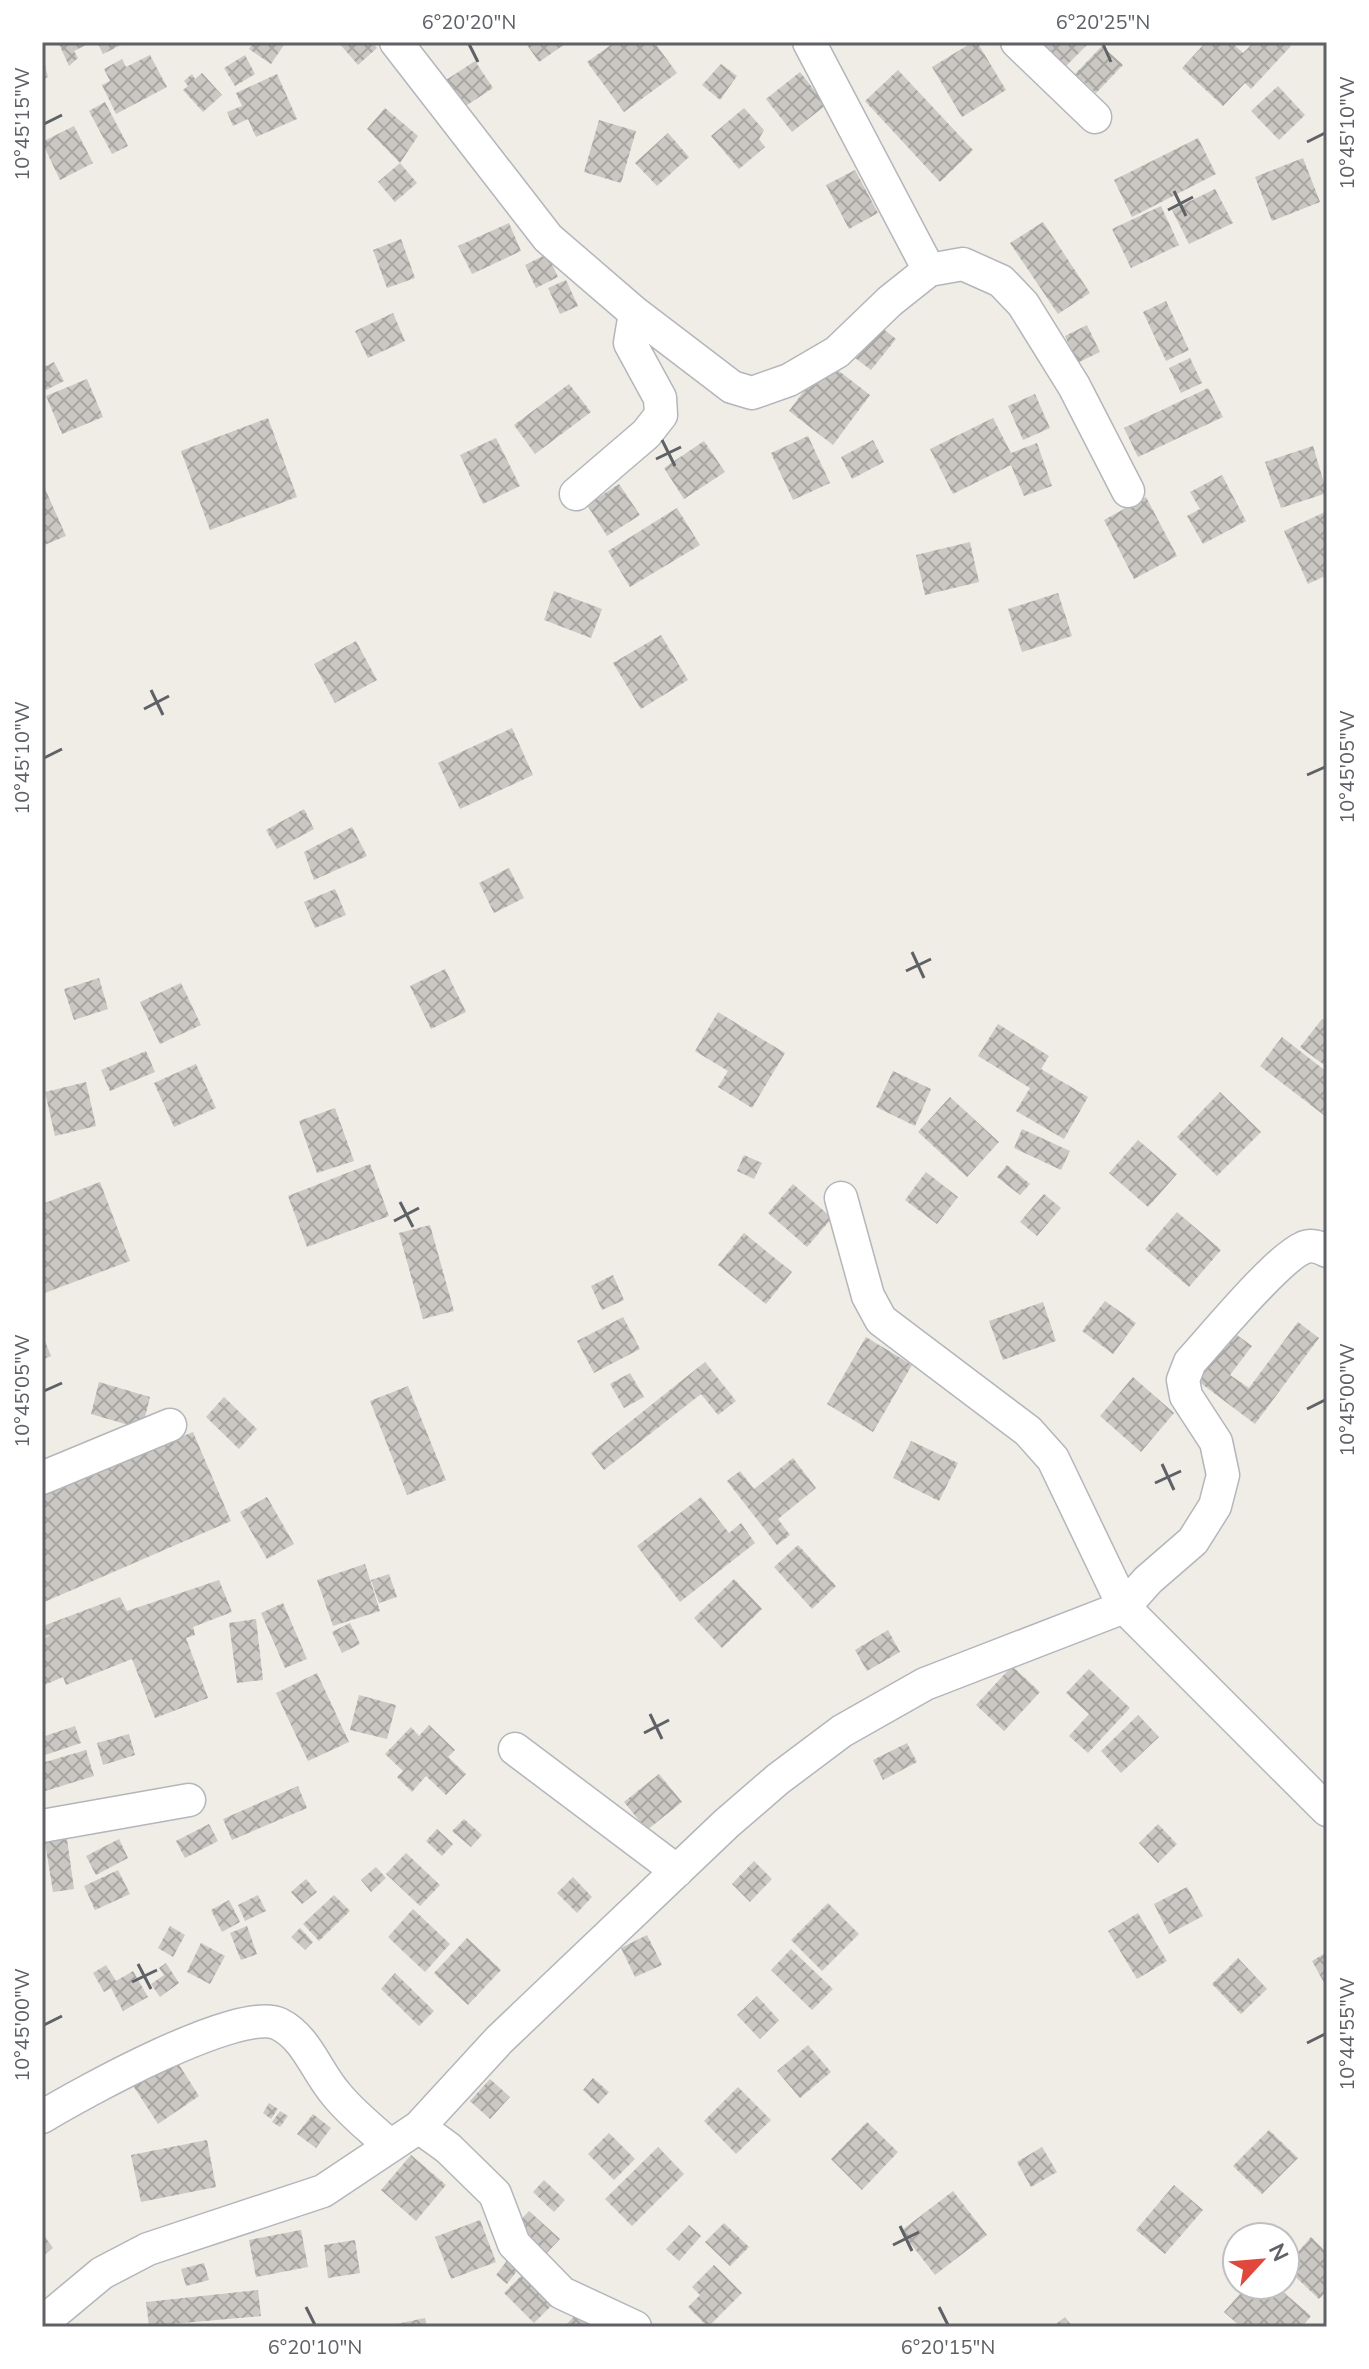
<svg xmlns="http://www.w3.org/2000/svg" width="1369" height="2369" font-family="'Nunito Sans',sans-serif">
	<defs>
		<pattern id="building-cross-hatch" width="8" height="8" patternUnits="userSpaceOnUse" patternTransform="scale(2)"><rect width="8" height="8" fill="#cbc8c4"/><path d="M0 0l8 8M0 8l8-8" fill="none" stroke="#a8a6a3"/></pattern>
	</defs>
	<rect width="100%" height="100%" fill="#efede6"/>
	<path fill="url(#building-cross-hatch)" d="M58,42h34l-18,9 4,7 -9,8z
		M97,42h30l-24,12z
		M254,42h32l-15,22 -22,-15z
		M338,42h34l5,6 -19,17z
		M525,42h43l-29,20z
		M615,42h39l23,31 -53,39 -37,-50z
		M973,42h4l29,48 -44,27 -30,-50z
		M1043,42h47l-29,29 -23,-24z
		M1206,42h25l12,11 11,-11h34l3,4 -40,43 -6,-6 -22,23 -41,-38z
		M1102,46l21,19 -27,28 -21,-19z
		M42,54l6,23 -6,3z
		M150,55l17,32 -51,27 -14,-29 8,-4 -6,-12 18,-10 4,8z
		M245,55l10,19 -20,12 -11,-18z
		M475,61l18,27 -29,19 -18,-27z
		M721,64l16,12 -17,24 -18,-15z
		M898,70l75,80 -33,32 -75,-81z
		M800,72l26,33 -34,27 -26,-33z
		M202,73l20,22 -19,17 -20,-22 5,-4 -4,-5 8,-7 3,5z
		M277,74l20,45 -41,18 -8,-18 -15,7 -6,-14 15,-6 -6,-13z
		M1278,86l27,29 -26,25 -28,-29z
		M105,102l23,44 -16,8 -23,-43z
		M385,108l33,28 -18,27 -33,-34z
		M744,108l20,22 -5,9 6,8 -26,22 -28,-33z
		M599,120l37,11 -15,52 -37,-11z
		M74,126l19,37 -33,17 -18,-38z
		M668,133l21,24 -32,29 -22,-23z
		M1198,138l18,36 -84,43 -18,-37z
		M1303,158l17,44 -48,19 -17,-44z
		M400,163l17,20 -22,19 -17,-20z
		M855,170l23,43 -29,16 -23,-44z
		M1215,189l18,34 -44,21 -17,-34z
		M1161,206l18,39 -48,23 -19,-39z
		M1043,222l47,71 -32,21 -48,-71z
		M509,223l12,28 -49,23 -14,-28z
		M401,239l14,39 -28,10 -14,-38z
		M547,254l11,23 -22,11 -11,-23z
		M566,280l12,26 -18,8 -12,-26z
		M1166,301l23,49 -23,11 -23,-49z
		M393,313l12,28 -37,17 -13,-27z
		M871,319l25,20 -25,31 -25,-19z
		M1087,325l13,27 -23,11 -12,-27z
		M1190,358l12,25 -21,10 -12,-25z
		M826,361l44,34 -37,50 -44,-34z
		M54,362l10,19 -22,11v-24z
		M87,379l16,38 -41,17 -16,-38z
		M569,384l22,28 -56,42 -21,-29z
		M1208,388l15,29 -85,40 -14,-29z
		M1035,394l15,34 -27,12 -15,-34z
		M268,418l29,79 -87,33 -29,-79z
		M993,418l18,35 26,-10 15,43 -28,10 -13,-31 -58,29 -23,-45z
		M808,436l22,47 -37,17 -22,-47z
		M496,438l24,48 -37,18 -23,-49z
		M873,440l11,22 -32,17 -11,-22z
		M704,441l21,31 -41,27 -20,-31z
		M1313,446l14,47 -46,15 -16,-46z
		M1222,475l24,46 -43,23 -16,-28 13,-7 -10,-17z
		M42,482l24,54 -24,10z
		M619,484l21,31 -33,21 -20,-31z
		M1146,497l31,59 -43,23 -30,-59z
		M677,508l23,37 -70,42 -22,-36z
		M1327,511v64l-19,9 -24,-53z
		M970,542l9,40 -54,13 -9,-40z
		M554,591l48,18 -11,29 -47,-18z
		M1058,593l14,43 -50,16 -14,-43z
		M661,635l27,45 -47,29 -28,-46z
		M356,641l21,39 -42,23 -21,-39z
		M512,728l21,47 -73,34 -22,-46z
		M304,809l10,20 -37,20 -11,-19z
		M352,827l15,29 -53,24 -10,-28z
		M509,868l15,30 -30,15 -15,-30z
		M335,889l11,26 -31,13 -11,-26z
		M445,969l21,43 -35,17 -21,-43z
		M99,978l9,31 -34,11 -10,-31z
		M181,983l20,42 -41,19 -20,-42z
		M718,1012l67,41 -33,55 -34,-21 10,-16 -33,-20z
		M1322,1019l5,4v44l-27,-20z
		M998,1024l51,32 -8,13 47,28 -24,42 -48,-28 14,-23 -52,-32z
		M1282,1037l45,35 -2,44 -65,-50z
		M146,1051l9,21 -45,19 -9,-21z
		M196,1064l20,44 -42,19 -20,-44z
		M893,1071l38,18 -16,37 -39,-19z
		M86,1082l10,44 -41,10 -10,-44z
		M1220,1092l41,40 -44,44 -40,-39z
		M950,1097l49,45 -32,35 -49,-45z
		M335,1108l19,53 -37,12 -18,-52z
		M1022,1129l48,22 -9,19 -47,-22z
		M1138,1140l39,34 -29,33 -39,-34z
		M744,1155l18,8 -8,16 -17,-8z
		M370,1164l19,52 -82,31 -19,-51z
		M1007,1165l23,19 -10,11 -23,-18z
		M926,1172l32,25 -21,27 -32,-24z
		M100,1182l30,79 -88,33v-90z
		M793,1184l39,34 -25,29 -39,-34z
		M1044,1194l17,14 -24,28 -17,-14z
		M1177,1212l44,38 -32,37 -44,-38z
		M430,1225l24,86 -31,8 -24,-86z
		M744,1233l48,39 -26,32 -48,-39z
		M613,1275l11,25 -22,10 -11,-24z
		M1105,1301l31,22 -23,31 -31,-23z
		M1043,1302l13,39 -53,19 -14,-39z
		M623,1317l17,32 -46,24 -17,-32z
		M1298,1322l21,16 -64,86 -61,-46 36,-48 22,16 -22,29 19,13z
		M42,1334l9,22 -9,4z
		M866,1337l46,28 -39,67 -46,-28z
		M705,1362l31,39 -18,14 -17,-21 -97,76 -13,-17z
		M630,1373l14,24 -20,11 -14,-24z
		M1133,1377l41,36 -33,39 -41,-36z
		M99,1382l51,15 -8,32 -51,-15z
		M408,1386l38,94 -39,15 -37,-94z
		M224,1397l33,32 -18,20 -33,-32z
		M193,1432l38,89 -189,82v-109z
		M911,1441l47,22 -19,38 -46,-23z
		M793,1458l23,30 -38,31 12,16 -13,10 -50,-64 13,-10 14,18z
		M267,1497l27,47 -27,15 -27,-47z
		M701,1497l28,36 12,-10 14,20 -75,59 -43,-56z
		M798,1545l38,41 -24,23 -38,-42z
		M365,1564l15,47 -47,15 -16,-46z
		M389,1574l8,23 -18,6 -8,-23z
		M734,1579l28,30 -40,39 -28,-30z
		M219,1580l13,32 -39,15 2,8 -9,3 22,60 -53,20 -23,-59 -66,26 -3,-8 -21,9v-47l9,-4 -5,1 -3,-10 77,-29 7,14z
		M283,1603l24,56 -22,9 -24,-55z
		M256,1619l7,61 -26,3 -8,-60z
		M350,1623l10,21 -18,9 -10,-21z
		M888,1630l12,22 -33,19 -12,-21z
		M1012,1666l28,26 -36,39 -28,-26z
		M1089,1669l41,39 -42,45 -19,-17 20,-22 -23,-21z
		M317,1673l32,69 -41,19 -32,-68z
		M359,1695l37,10 -9,34 -37,-9z
		M1138,1715l21,22 -38,36 -20,-22z
		M429,1725l26,25 -7,7 18,17 -20,21 -20,-19 -14,16 -15,-15 6,-6 -18,-17 26,-27 8,9z
		M75,1726l6,17 -39,13v-19z
		M129,1734l6,21 -32,10 -6,-22z
		M907,1743l10,19 -34,18 -10,-20z
		M86,1750l8,26 -52,16v-29z
		M659,1774l23,28 -35,28 -23,-28z
		M298,1786l9,22 -75,32 -9,-21z
		M464,1819l18,16 -11,12 -19,-16z
		M209,1824l9,17 -33,17 -9,-17z
		M1158,1824l19,20 -19,19 -19,-20z
		M437,1829l16,15 -11,12 -16,-15z
		M67,1839l7,50 -21,3 -8,-50z
		M119,1839l9,19 -32,17 -10,-19z
		M406,1853l34,32 -20,21 -34,-32z
		M754,1861l18,18 -22,23 -18,-18z
		M376,1867l10,11 -15,14 -10,-12z
		M118,1870l12,24 -35,16 -11,-24z
		M573,1877l19,20 -15,16 -20,-20z
		M306,1879l11,13 -15,12 -11,-12z
		M1187,1887l16,29 -34,18 -15,-30z
		M258,1895l8,16 -21,10 -7,-16z
		M334,1895l16,16 -31,30 -16,-17z
		M229,1900l11,22 -18,10 -11,-22z
		M828,1903l31,31 -37,37 -31,-31z
		M413,1909l37,35 -25,28 -37,-35z
		M1138,1913l29,48 -30,18 -29,-48z
		M170,1926l15,9 -12,22 -15,-9z
		M247,1926l10,28 -16,6 -11,-27z
		M300,1928l13,14 -8,8 -14,-13z
		M647,1935l15,30 -27,12 -14,-29z
		M467,1938l34,32 -33,35 -34,-32z
		M201,1943l24,13 -15,28 -23,-12z
		M791,1949l42,40 -21,21 -41,-40z
		M1327,1952v36l-15,-27z
		M1238,1958l29,31 -26,25 -29,-30z
		M166,1963l13,20 -19,14 -9,-13 13,-9 -5,-7z
		M106,1965l10,16 17,-10 15,26 -25,14 -12,-23 -7,4 -11,-19z
		M395,1973l39,38 -15,15 -38,-37z
		M757,1996l22,24 -19,19 -23,-24z
		M808,2045l23,27 -31,26 -23,-27z
		M174,2057l25,39 -41,28 -26,-40z
		M593,2078l16,14 -11,12 -15,-14z
		M490,2079l20,18 -20,22 -20,-18z
		M738,2087l33,33 -35,34 -32,-33z
		M269,2103l9,6 -7,10 -8,-6z
		M280,2111l8,5 -8,11 -8,-5z
		M313,2114l18,14 -15,20 -19,-14z
		M867,2122l31,30 -36,38 -31,-31z
		M1269,2130l29,28 -36,36 -29,-28z
		M609,2133l26,26 -21,21 -26,-26z
		M207,2140l9,47 -75,15 -10,-47z
		M658,2147l26,27 -52,52 -27,-27z
		M1042,2147l15,25 -26,15 -14,-25z
		M411,2155l35,30 -30,36 -35,-31z
		M544,2180l21,20 -11,12 -21,-20z
		M1174,2185l29,25 -38,44 -29,-24z
		M953,2191l34,44 -52,40 -34,-44z
		M529,2211l31,28 -16,17 -31,-28z
		M480,2220l16,42 -45,17 -16,-42z
		M724,2223l25,24 -19,19 -25,-24z
		M689,2225l12,11 -22,25 -13,-12z
		M301,2230l7,37 -52,10 -7,-37z
		M42,2233l11,15 -10,8 -1,-2z
		M1311,2237l16,16v38l-8,8 -34,-32z
		M355,2240l5,33 -32,5 -4,-33z
		M512,2254l11,9 -16,21 -11,-9z
		M204,2263l5,17 -23,6 -5,-17z
		M714,2265l28,28 -34,34 -20,-20 12,-12 -8,-8z
		M526,2271l30,30 -22,22 -30,-30z
		M1248,2285h27l36,31 -9,11h-61l-17,-15z
		M258,2290l3,26 -112,10 -3,-24z
		M577,2313l14,14h-27z
		M1065,2317l8,10h-21z
		M425,2318l2,9h-40v-1z"/>
	<g fill="none" stroke-linecap="round" stroke-linejoin="round">
		<g stroke="#b3b6ba" stroke-width="35">
			<path id="minor" d="M396,42l152,196 87,75 97,74 20,6 37,-13 48,-28 53,-51 39,-31 34,-6 38,17 22,23 51,82 54,105
				M809,42l120,228
				M1017,42l78,75
				M576,494l70,-60 15,-19 -1,-17 -30,-55 5,-30
				M841,1198l27,98 13,24 147,111 25,28 71,148 203,203
				M42,1478l128,-53
				M515,1749l162,122
				M42,1826l147,-26
				M42,2117c38,-23 198,-112 237,-93 28,14 37,47 57,70 15,19 36,35 53,51
				M419,2127l29,21 47,46 19,50 48,49 73,34
				M42,2323l60,-50 46,-24 175,-58 96,-64 80,-87 228,-217 51,-44 64,-48 83,-47 199,-77 24,-27 45,-39 22,-35 8,-31 -7,-33 -30,-46 -3,-16 7,-18c23,-25 87,-103 113,-114 8,-4 16,-1 24,3"/>
		</g>
		<use href="#minor" stroke="#fff" stroke-width="32"/>
	</g>
	<path fill="none" stroke="#5e6166" stroke-width="3" d="M469,44l9,18M1103,44l8,18M44,124l18,-9M1307,142l18,-9M1174,191l12,25M1168,210l25,-13M662,440l13,26M656,459l25,-12M151,690l12,25M144,709l25,-13M44,758l18,-9M1307,775l18,-8M912,952l12,26M906,971l25,-12M400,1202l13,25M394,1221l25,-13M44,1391l18,-8M1307,1409l18,-9M1162,1464l12,26M1155,1483l26,-12M650,1714l12,25M644,1733l25,-13M138,1964l13,25M132,1982l25,-12M44,2025l18,-9M1307,2043l18,-9M900,2226l12,25M893,2245l26,-13M306,2307l9,18M939,2307l9,18"/>
	<rect width="1369" height="2369" fill="none" stroke="#ffffff" stroke-width="88"/>
	<g transform="translate(1261 2261) rotate(64)"><circle r="38" fill="#ffffff" stroke="#bfc0c2" stroke-width="2"/>
	<path d="M0-6L14 30L0 20L-14 30Z" fill="#e0483c"/>
	<text y="-12" font-size="22" font-weight="bold" text-anchor="middle" fill="#5e6166">N</text>
	</g>
	<rect x="44" y="44" width="1281" height="2281" fill="none" stroke="#5e6166" stroke-width="3"/>
	<g font-size="20" text-anchor="middle" fill="#5e6166">
		<text x="469" y="29">6°20'20"N</text>
		<text x="1103" y="29">6°20'25"N</text>
		<text transform="translate(22 124) rotate(-90)" y="7">10°45'15"W</text>
		<text transform="translate(1347 133) rotate(-90)" y="7">10°45'10"W</text>
		<text transform="translate(22 758) rotate(-90)" y="7">10°45'10"W</text>
		<text transform="translate(1347 767) rotate(-90)" y="7">10°45'05"W</text>
		<text transform="translate(22 1391) rotate(-90)" y="7">10°45'05"W</text>
		<text transform="translate(1347 1400) rotate(-90)" y="7">10°45'00"W</text>
		<text transform="translate(22 2025) rotate(-90)" y="7">10°45'00"W</text>
		<text transform="translate(1347 2034) rotate(-90)" y="7">10°44'55"W</text>
		<text x="315" y="2354">6°20'10"N</text>
		<text x="948" y="2354">6°20'15"N</text>
	</g>
</svg>
